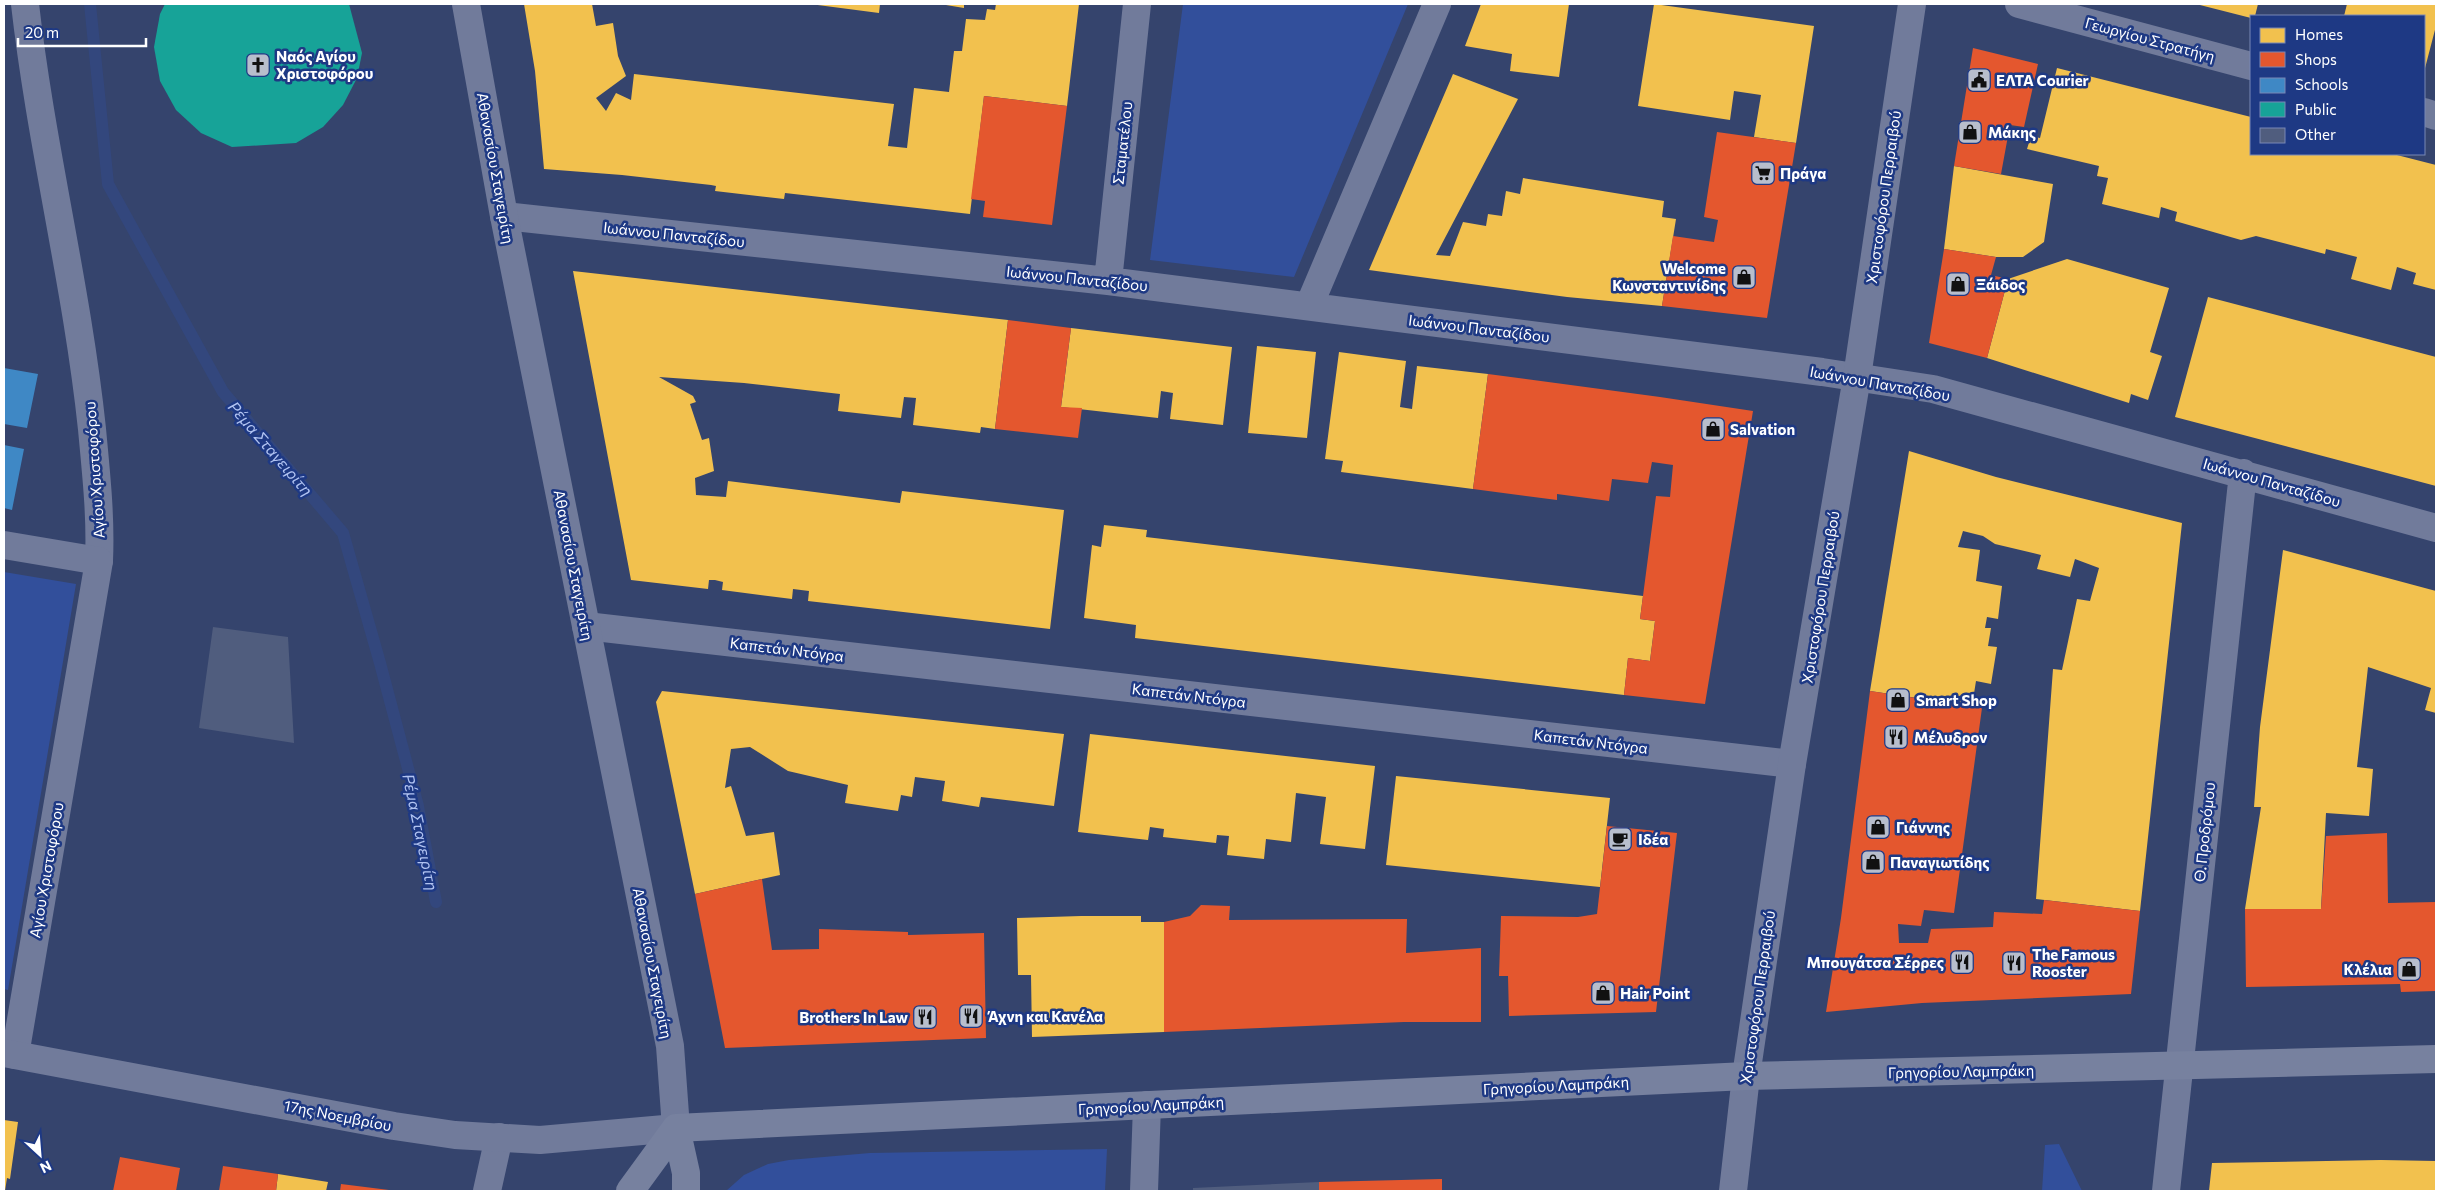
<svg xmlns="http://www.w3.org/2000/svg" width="2440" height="1195" font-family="Commissioner,sans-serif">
	<rect width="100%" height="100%" fill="#35446d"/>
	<path fill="#324f9b" d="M1183,4h225l-114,273 -144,-17z
		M4,572l72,12 -68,406 -4,-1z
		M2059,1144l23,47h-40l3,-46z
		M1107,1149l-2,42h-379l18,-16 24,-11 21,-4 81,-7z"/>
	<path fill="#f2c14e" d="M524,4h68l4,22 17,-3 5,33 8,20 -30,22 10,13 10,-18 15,7 3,-26 260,30 -6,42 19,2 7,-60 35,4 5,-41h8l4,-32 19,1 2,-11 8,1 1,-6h83l-12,102 -83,-10 -14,118 -185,-21 -1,6 -69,-8 1,-5 -5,-1 -89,-10 -78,-6 -9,-98z
		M810,4h70l-1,9z
		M940,4h24v4z
		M1481,4h88l-10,73 -49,-6 2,-17 -47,-8z
		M1654,4l160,22 -18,117 -42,-6 7,-42 -27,-4 -4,29 -92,-14z
		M2196,4h62l-3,12 -4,2z
		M2347,4h89v22l-12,46v-56h-80z
		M2057,68l194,49v37h142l43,11v125l-23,-6 3,-11 -19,-6 -6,23 -40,-11 6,-22 -31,-8 -1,5 -69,-18 -15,4 -66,-19 2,-9 -16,-5 -2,11 -57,-14 6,-26 -11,-2 2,-10 -72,-17 4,-13 9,2z
		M1453,74l65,25 -82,156 14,1 13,-34 23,4 2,-12 14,2 4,-25 14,3 3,-16 141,23 -2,16 14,2 -14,87 -95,-9 -198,-27z
		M1954,166l99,18 -9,58 -21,15h-27l-52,-8z
		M2067,259l102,29 -19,64 12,4 -14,44 -17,-6 -2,9 -142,-45 21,-79z
		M573,271l435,49 -13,109 -14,-2 -1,6 -67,-8 3,-27 -12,-1 -3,21 -63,-7 2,-17 -96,-11 -85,-6 34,19 3,6 -6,2 12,36 7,-2 5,33 -19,7 1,17 30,2 2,-16 172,22 2,-12 162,19 -14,119 -242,-28 1,-10 -16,-2 -1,10 -70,-9 1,-8 -8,-2h-6l-1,9 -77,-9z
		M2208,297l228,60v129l-261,-69z
		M1071,328l161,19 -9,78 -53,-6 3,-26 -12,-2 -3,27 -97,-11z
		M1257,346l59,6 -9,86 -59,-5z
		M1339,352l67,9 -6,46 12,2 5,-43 71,8 -15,115 -132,-17 2,-11 -18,-2z
		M1909,451l87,26 186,46 -42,388 -104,-12 17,-230 9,1 15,-71 13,2 9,-33 -24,-9 -5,18 -33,-8 4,-14 -46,-11 -12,-8 -20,-5 -5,16 22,3 -4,31 26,5 -4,33 -11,-2 -2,11h6l-3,18 9,1 -6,37 -15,-3 -4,25 -102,-15z
		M1104,525l43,5 -1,7 497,59 -3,23 15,2 -5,40 -22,-3 -4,37 -489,-57 1,-13 -52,-7 8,-73 9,2z
		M2283,550l153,41v122l-11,-3 6,-22 -63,-21 -11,100 16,2 -4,47 -43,-3 -5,96h-76l16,-102h-7l6,-80z
		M662,691l402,43 -10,72 -73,-9 -2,10 -37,-6 3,-20 -30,-4 -3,20 -11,-2 -3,16 -53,-8 3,-18 -60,-14 -38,-24 -19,2 -6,39 6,-2 15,50 28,-4 6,43 -85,19 -39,-192z
		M1090,734l285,32 -10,83 -45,-5 6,-47 -30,-4 -5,49 -25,-3 -2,20 -37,-4 2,-19 -12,-1 -1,8 -53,-6 1,-8 -14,-2 -2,13 -70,-8z
		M1396,776l214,22 -10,89 -214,-22z
		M1081,916h60v6h23v110l-132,5 -1,-62h-13l-1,-57z
		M4,1120l14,2 -8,57 -3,-1 -2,13z
		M2381,1160l55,1v30h-227l3,-28z
		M278,1174l50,8 -2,9h-50z"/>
	<path fill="#e4572e" d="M1973,48l65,16 -14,63 -14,-2 -9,49 -47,-8z
		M984,96l83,10 -15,119 -69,-8 2,-16 -14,-2z
		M1717,132l79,11 -29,175 -105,-12 11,-70 41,6 4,-22 -14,-3z
		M1944,249l52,8 -5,18 17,4 -21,79 -58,-15z
		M1008,320l63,8 -10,79 21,1 -4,30 -83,-9z
		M1488,374l172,23 93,14 -48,293 -81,-9 4,-37 22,3 5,-40 -15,-2 16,-123 14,1 3,-32 -21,-3 -4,21 -36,-4 -3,22 -52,-7v6l-84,-11z
		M1870,691l112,17 -28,205 -30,-3 -3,16 -23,-2 1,19h29l3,-14 62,-2 1,-15 48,2 2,-14 96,11 -9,83 -209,9 -96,9 15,-94z
		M1607,826l70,7 -21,179 -147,4 -1,-40h-9l2,-60 77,1 19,-3z
		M2387,833l1,70 48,-1v89l-35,1 -1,-8 -154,3 -1,-78h76l5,-73z
		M762,879l10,71 47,-1v-20l89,3v3l76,-2 2,105 -261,10 -30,-154z
		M1201,905l29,1 -1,14 178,-1 -1,34 75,-5v74h-77l-240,10v-110l26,-6z
		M120,1157l60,11 -4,23h-63z
		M223,1166l55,8 -2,17h-57z
		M1442,1179v12h-123v-9z
		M341,1184l48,6v1h-49z"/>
	<path fill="#3f88c5" d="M4,368l34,6 -11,54 -23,-4z
		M4,445l20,4 -12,61 -8,-2z"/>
	<path fill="#17a398" d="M165,4h184l13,49 -5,25 -14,27 -20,22 -27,16 -64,4 -31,-14 -25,-23 -16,-29 -6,-34 6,-33z"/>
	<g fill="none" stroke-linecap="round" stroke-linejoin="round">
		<path stroke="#33477d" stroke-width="12" d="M90,4l18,180 115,208 120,141 37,130 38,143 18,96"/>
	</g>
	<path fill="#505d7e" d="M213,627l75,10 6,106 -95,-15z
		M1319,1182v9h-126v-3z"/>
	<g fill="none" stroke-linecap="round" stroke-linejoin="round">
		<path stroke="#717b9b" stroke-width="28" d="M25,4c16,142 52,282 67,425 4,44 9,87 7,132
			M487,1191l12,-54"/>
		<path stroke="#717b9b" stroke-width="28" d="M2019,4l232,62
			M2424,112l12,4
			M504,216l604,65 714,91 111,17 503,139
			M1108,281l29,-277
			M1309,306l128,-302
			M4,545l95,16 -84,494
			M586,626l1206,138
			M1144,1191l3,-86
			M1733,1191l13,-115
			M2166,1191l77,-718"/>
		<path stroke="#717b9b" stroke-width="28" d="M4,1053l390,73 61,9 85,5 136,-12 -6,-82 -166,-830 -38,-212
			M1746,1076l46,-312 65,-387 55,-373"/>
		<path stroke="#77819f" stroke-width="28" d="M676,1128l1070,-52 690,-17
			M676,1128l10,45v18
			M630,1191l46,-63"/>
	</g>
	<defs>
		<g id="church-square" transform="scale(1.25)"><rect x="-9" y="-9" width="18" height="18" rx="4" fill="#b8becc" stroke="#1e3984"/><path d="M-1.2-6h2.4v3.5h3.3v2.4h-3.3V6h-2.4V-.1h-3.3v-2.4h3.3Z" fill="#111"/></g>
		<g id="civic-square" transform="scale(1.25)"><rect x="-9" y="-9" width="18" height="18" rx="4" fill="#b8becc" stroke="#1e3984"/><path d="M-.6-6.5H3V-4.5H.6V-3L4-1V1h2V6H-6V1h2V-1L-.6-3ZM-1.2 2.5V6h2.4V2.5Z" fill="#111"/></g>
		<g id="shop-square" transform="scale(1.25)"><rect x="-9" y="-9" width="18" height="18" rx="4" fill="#b8becc" stroke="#1e3984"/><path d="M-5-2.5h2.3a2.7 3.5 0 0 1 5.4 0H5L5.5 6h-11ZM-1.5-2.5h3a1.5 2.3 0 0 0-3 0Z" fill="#111"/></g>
		<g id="supermarket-square" transform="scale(1.25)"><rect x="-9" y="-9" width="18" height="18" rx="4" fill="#b8becc" stroke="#1e3984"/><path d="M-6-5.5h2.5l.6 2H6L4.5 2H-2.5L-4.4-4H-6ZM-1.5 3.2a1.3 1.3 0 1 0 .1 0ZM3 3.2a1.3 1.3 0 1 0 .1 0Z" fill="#111"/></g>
		<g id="restaurant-square" transform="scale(1.25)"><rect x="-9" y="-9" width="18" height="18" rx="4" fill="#b8becc" stroke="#1e3984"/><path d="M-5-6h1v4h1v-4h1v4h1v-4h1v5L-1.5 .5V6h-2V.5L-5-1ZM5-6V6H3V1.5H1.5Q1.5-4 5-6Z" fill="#111"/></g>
		<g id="cafe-square" transform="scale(1.25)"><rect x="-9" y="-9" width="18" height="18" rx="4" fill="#b8becc" stroke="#1e3984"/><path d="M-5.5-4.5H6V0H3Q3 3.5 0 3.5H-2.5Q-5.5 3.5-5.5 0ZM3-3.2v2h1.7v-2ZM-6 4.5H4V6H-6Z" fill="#111"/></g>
	</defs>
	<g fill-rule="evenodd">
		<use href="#church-square" x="258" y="65"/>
		<use href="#civic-square" x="1979" y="80"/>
		<use href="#shop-square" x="1970" y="132"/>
		<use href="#supermarket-square" x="1763" y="173"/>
		<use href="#shop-square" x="1744" y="277"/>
		<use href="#shop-square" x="1958" y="284"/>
		<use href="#shop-square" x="1713" y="429"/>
		<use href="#shop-square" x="1898" y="700"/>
		<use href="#restaurant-square" x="1896" y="737"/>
		<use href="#shop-square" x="1878" y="827"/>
		<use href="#cafe-square" x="1620" y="839"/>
		<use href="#shop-square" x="1873" y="862"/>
		<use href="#restaurant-square" x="1962" y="962"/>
		<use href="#restaurant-square" x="2014" y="963"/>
		<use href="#shop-square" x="2409" y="969"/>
		<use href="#shop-square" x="1603" y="993"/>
		<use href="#restaurant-square" x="971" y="1016"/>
		<use href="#restaurant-square" x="925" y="1017"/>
	</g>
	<g text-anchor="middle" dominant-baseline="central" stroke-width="5" stroke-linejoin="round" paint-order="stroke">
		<g font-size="15" fill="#fff" stroke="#1e3984">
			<text transform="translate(2150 39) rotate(15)">Γεωργίου Στρατήγη</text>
			<text transform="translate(1122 143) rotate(-84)">Σταματέλου</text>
			<text transform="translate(496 168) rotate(80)">Αθανασίου Σταγειρίτη</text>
			<text transform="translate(1883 197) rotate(-82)">Χριστοφόρου Περραιβού</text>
			<text transform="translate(674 234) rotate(6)">Ιωάννου Πανταζίδου</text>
			<text transform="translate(1077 278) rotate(6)">Ιωάννου Πανταζίδου</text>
			<text transform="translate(1479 328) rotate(7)">Ιωάννου Πανταζίδου</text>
			<text transform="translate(1880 383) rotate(10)">Ιωάννου Πανταζίδου</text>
			<text transform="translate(94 470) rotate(-94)">Αγίου Χριστοφόρου</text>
			<text transform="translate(2272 482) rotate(16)">Ιωάννου Πανταζίδου</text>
			<text transform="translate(574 565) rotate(79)">Αθανασίου Σταγειρίτη</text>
			<text transform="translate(1820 597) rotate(-81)">Χριστοφόρου Περραιβού</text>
			<text transform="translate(787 649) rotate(7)">Καπετάν Ντόγρα</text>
			<text transform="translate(1189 695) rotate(7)">Καπετάν Ντόγρα</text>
			<text transform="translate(1591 741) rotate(7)">Καπετάν Ντόγρα</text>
			<text transform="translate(2204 832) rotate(-84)">Θ. Προδρόμου</text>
			<text transform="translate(46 870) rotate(-80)">Αγίου Χριστοφόρου</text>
			<text transform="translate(653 963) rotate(79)">Αθανασίου Σταγειρίτη</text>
			<text transform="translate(1757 997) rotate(-82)">Χριστοφόρου Περραιβού</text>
			<text transform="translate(1961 1071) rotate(-1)">Γρηγορίου Λαμπράκη</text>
			<text transform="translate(1556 1085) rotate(-3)">Γρηγορίου Λαμπράκη</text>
			<text transform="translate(1151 1105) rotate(-3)">Γρηγορίου Λαμπράκη</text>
			<text transform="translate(338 1115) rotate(11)">17ης Νοεμβρίου</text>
		</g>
		<g font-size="15" font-weight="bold" fill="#fff" stroke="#1e3984" text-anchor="start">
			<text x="276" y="56">Ναός Αγίου<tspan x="276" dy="17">Χριστοφόρου</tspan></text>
			<text x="1996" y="80">ΕΛΤΑ Courier</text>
			<text x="1988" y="132">Μάκης</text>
			<text x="1780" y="173">Πράγα</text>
			<text x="1726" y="268" text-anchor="end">Welcome<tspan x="1726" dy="17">Κωνσταντινίδης</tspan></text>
			<text x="1976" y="284">Ξάιδος</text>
			<text x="1730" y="429">Salvation</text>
			<text x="1916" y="700">Smart Shop</text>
			<text x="1914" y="737">Μέλυδρον</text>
			<text x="1896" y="827">Γιάννης</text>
			<text x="1638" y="839">Ιδέα</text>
			<text x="1890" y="862">Παναγιωτίδης</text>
			<text x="2032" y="954">The Famous<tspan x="2032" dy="17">Rooster</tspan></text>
			<text x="1944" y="962" text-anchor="end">Μπουγάτσα Σέρρες</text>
			<text x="2392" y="969" text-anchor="end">Κλέλια</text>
			<text x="1620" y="993">Hair Point</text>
			<text x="988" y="1016">Άχνη και Κανέλα</text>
			<text x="908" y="1017" text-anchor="end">Brothers In Law</text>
		</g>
		<g font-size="16" font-style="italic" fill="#b1c3f1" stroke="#1e3984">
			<text transform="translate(271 448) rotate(49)">Ρέμα Σταγειρίτη</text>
			<text transform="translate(421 832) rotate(78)">Ρέμα Σταγειρίτη</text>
		</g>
	</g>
	<rect width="2440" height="1195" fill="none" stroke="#ffffff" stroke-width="10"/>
	<rect x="2250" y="15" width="175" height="140" fill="#1e3984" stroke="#7888b5"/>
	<rect x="2260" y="28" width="25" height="15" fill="#f2c14e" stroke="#7888b5"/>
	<text x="2295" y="40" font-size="15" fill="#ffffff">Homes</text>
	<rect x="2260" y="52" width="25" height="15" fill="#e4572e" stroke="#7888b5"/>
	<text x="2295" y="65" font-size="15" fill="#ffffff">Shops</text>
	<rect x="2260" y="78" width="25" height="15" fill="#3f88c5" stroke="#7888b5"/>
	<text x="2295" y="90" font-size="15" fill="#ffffff">Schools</text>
	<rect x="2260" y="102" width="25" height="15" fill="#17a398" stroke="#7888b5"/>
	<text x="2295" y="115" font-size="15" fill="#ffffff">Public</text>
	<rect x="2260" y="128" width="25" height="15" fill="#505d7e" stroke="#7888b5"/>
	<text x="2295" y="140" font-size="15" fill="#ffffff">Other</text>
	<g transform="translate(40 1155) rotate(154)" stroke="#1e3984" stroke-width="4" paint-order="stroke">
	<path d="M0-4L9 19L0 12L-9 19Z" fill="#ffffff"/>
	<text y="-8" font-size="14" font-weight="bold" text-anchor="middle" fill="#ffffff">N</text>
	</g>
	<path d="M18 38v8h128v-8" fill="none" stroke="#ffffff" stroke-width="2.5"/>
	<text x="25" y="38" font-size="15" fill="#ffffff" stroke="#1e3984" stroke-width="4" paint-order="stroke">20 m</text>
</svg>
